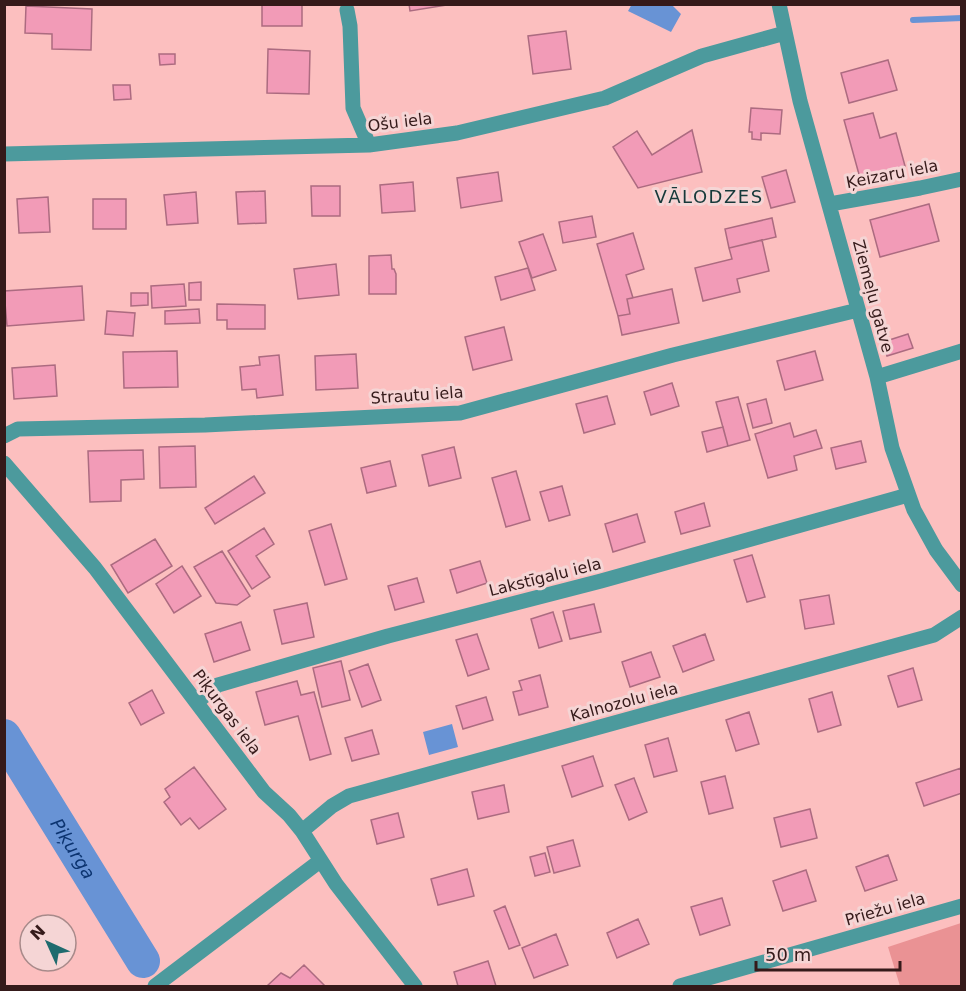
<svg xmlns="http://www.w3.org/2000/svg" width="966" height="991" font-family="'DejaVu Sans',sans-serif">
	<rect width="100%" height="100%" fill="#fcbfbf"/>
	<path fill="#ea9294" d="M961,923v63h-61l-12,-39z"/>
	<path fill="#6893d5" d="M632,4l40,1 9,9 -10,18 -43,-21z
		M452,724l6,23 -29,8 -6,-23z"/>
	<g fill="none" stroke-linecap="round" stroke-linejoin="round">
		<path stroke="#6893d5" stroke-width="6" d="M913,20l49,-2"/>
		<path stroke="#6893d5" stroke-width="34" id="s1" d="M4,736l139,225"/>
	</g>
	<path fill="#f29bb7" stroke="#ac6b80" stroke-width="1.5" d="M262,4h40v22h-40z
		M409,4h37v1l-36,6z
		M26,6l66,3 -1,41 -39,-1v-15l-27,-1z
		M566,31l5,38 -38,5 -5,-38z
		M268,49l42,2 -1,43 -42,-1z
		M159,54h16v10l-15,1z
		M888,60l9,30 -48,13 -8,-30z
		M113,85h17l1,14 -17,1z
		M751,108l31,2 -2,24 -19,-1v7l-9,-1v-7h-3z
		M873,113l7,25 16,-5 9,33 -45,12 -16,-58z
		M692,130l10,42 -64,16 -25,-41 24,-16 15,24z
		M786,170l9,32 -24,6 -9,-31z
		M498,172l4,29 -41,7 -4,-30z
		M413,182l2,29 -33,2 -2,-28z
		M311,186h29v30h-28z
		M265,191l1,32 -28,1 -2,-32z
		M196,192l2,31 -31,2 -3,-30z
		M48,197l2,35 -31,1 -2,-34z
		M93,199h33v30h-33z
		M929,204l10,37 -59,16 -10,-37z
		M592,216l4,21 -33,6 -4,-21z
		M772,218l4,19 -47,11 -4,-19z
		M633,233l11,36 -18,6 7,23 -6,1 3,15 -12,2 -21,-72z
		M543,234l13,36 -24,8 -13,-36z
		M762,240l7,31 -32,8 3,13 -37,9 -8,-33 37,-9 -3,-11z
		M391,255l1,14h2l2,5v20h-27v-38z
		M336,264l3,31 -41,4 -4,-30z
		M528,268l7,22 -34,10 -6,-23z
		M201,282v18h-12v-17z
		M184,284l2,22 -34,2 -1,-22z
		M82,286l2,34 -77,6 -3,-35z
		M672,289l7,34 -57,12 -4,-19 12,-2 -3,-15z
		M131,293h17v12l-17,1z
		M217,304l48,1v24h-38v-9h-10z
		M199,309l1,14 -35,1v-13z
		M107,311l28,2 -2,23 -28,-2z
		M504,327l8,33 -39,10 -8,-33z
		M908,334l5,14 -26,8 -4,-14z
		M177,351l1,36 -54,1 -1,-36z
		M815,351l8,29 -38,10 -8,-29z
		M356,354l2,34 -42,2 -1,-34z
		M279,355l4,40 -26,3 -1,-9 -14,1 -2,-23 20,-2 -1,-8z
		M55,365l2,31 -43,3 -2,-31z
		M672,383l7,23 -28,9 -7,-23z
		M607,396l8,28 -31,9 -8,-29z
		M738,397l12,43 -22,6 -12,-44z
		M766,399l6,24 -19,5 -6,-24z
		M790,423l4,14 22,-7 6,18 -28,8 3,14 -29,8 -13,-44z
		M723,427l5,19 -21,6 -5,-20z
		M861,441l5,21 -30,7 -5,-21z
		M195,446l1,41 -36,1 -1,-41z
		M454,447l7,31 -32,8 -7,-31z
		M143,450l1,29 -23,1v21l-31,1 -2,-51z
		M390,461l6,25 -29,7 -6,-25z
		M516,471l14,49 -24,7 -14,-49z
		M254,476l11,17 -50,31 -10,-16z
		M562,486l8,29 -21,6 -9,-29z
		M704,503l6,23 -29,8 -6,-22z
		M637,514l8,28 -32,10 -8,-28z
		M331,524l16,55 -22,6 -16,-54z
		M264,528l10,16 -18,12 14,21 -18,12 -24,-38z
		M155,539l17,27 -44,27 -17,-28z
		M222,551l28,45 -13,9 -21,-2 -22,-36z
		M752,555l13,42 -18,5 -13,-42z
		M480,561l7,22 -30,10 -7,-23z
		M182,566l19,30 -27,17 -18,-29z
		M417,578l7,24 -29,8 -7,-24z
		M829,595l5,29 -29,5 -5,-29z
		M307,603l7,34 -32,7 -8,-34z
		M594,604l7,28 -31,7 -7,-28z
		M553,612l9,29 -23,7 -8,-29z
		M241,622l9,28 -36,12 -9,-28z
		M477,634l12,35 -21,7 -12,-36z
		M705,634l9,26 -31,12 -10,-26z
		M651,652l9,25 -30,10 -8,-25z
		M341,661l9,39 -28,7 -9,-39z
		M368,664l13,36 -19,7 -13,-36z
		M913,668l9,32 -24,7 -10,-31z
		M540,675l8,32 -29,8 -6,-23 9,-2 -3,-9z
		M297,681l4,14 13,-3 17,62 -21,6 -12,-44 -33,9 -9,-33z
		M152,690l12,23 -23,12 -12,-22z
		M832,692l9,33 -23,7 -9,-33z
		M486,697l7,23 -30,9 -7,-23z
		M749,712l10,32 -23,7 -10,-31z
		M372,730l7,24 -27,7 -7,-23z
		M668,738l9,33 -23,6 -9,-32z
		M593,756l10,30 -31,11 -10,-31z
		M194,767l32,42 -27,20 -9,-11 -9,7 -17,-23 6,-5 -5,-8z
		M961,768l1,25 -38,13 -8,-23z
		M725,776l8,32 -24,6 -8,-32z
		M634,778l13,34 -18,8 -14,-35z
		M504,785l5,27 -31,7 -6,-27z
		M810,809l7,29 -36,9 -7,-29z
		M398,813l6,24 -27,7 -6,-24z
		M573,840l7,26 -26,7 -7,-26z
		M545,853l5,19 -15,4 -5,-19z
		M888,855l9,25 -32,11 -9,-24z
		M467,869l7,27 -36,9 -7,-26z
		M806,870l10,31 -33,10 -10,-30z
		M722,898l8,27 -30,10 -9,-28z
		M505,906l15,39 -11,4 -15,-38z
		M638,919l11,25 -32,14 -10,-25z
		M556,934l12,31 -34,13 -12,-30z
		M488,961l8,25h-38l-4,-14z
		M304,965l21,21h-58l14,-13 9,5z"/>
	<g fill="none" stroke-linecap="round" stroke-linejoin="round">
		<path stroke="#4c9a9d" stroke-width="15" d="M779,4l21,97 77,276 15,71 22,62 22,40 26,35
			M347,10l3,16 3,82 16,37
			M4,154l365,-9 88,-12 148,-35 97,-42 83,-23
			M830,204l90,-16 42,-9
			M877,377l85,-26
			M4,436l14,-7 187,-4 255,-12 213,-58 185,-45
			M4,463l91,105 169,224 25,23 13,16 34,53 79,102
			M197,702l21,-17 170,-49 213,-55 307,-86
			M302,831l30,-25 17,-10 585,-161 28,-18
			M155,986l165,-125
			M680,986l282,-80"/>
	</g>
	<g text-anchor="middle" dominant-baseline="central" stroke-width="6" stroke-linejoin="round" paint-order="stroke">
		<g font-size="16" fill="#351a1a" stroke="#f5d5d5">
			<text transform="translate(400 122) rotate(-7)">Ošu iela</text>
			<text transform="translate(892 174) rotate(-11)">Ķeizaru iela</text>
			<text transform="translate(873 296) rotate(75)">Ziemeļu gatve</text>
			<text transform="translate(417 395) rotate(-4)">Strautu iela</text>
			<text transform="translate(545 577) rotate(-14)">Lakstīgalu iela</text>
			<text transform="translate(624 702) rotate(-15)">Kalnozolu iela</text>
			<text transform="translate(227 712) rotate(53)">Piķurgas iela</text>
			<text transform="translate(885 909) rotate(-16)">Priežu iela</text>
		</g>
		<g font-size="18" letter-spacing="1.5" fill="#16393a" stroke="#f5d5d5">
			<text x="709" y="196">VĀLODZES</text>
		</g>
		<g font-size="18" font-style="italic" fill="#0c3470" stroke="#f5d5d5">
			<text stroke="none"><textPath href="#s1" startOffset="132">Piķurga</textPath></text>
		</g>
	</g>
	<rect width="966" height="991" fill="none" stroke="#351a1a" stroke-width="12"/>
	<g transform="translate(48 943) rotate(315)"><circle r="28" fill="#f5d5d5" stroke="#a88a8a" stroke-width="1.5"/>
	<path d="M0-4.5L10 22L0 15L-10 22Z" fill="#1f6b6e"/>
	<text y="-9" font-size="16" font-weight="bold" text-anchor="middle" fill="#351a1a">N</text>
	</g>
	<path d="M756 961v9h144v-9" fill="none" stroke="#351a1a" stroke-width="3"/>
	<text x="765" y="961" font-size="18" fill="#351a1a" stroke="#f5d5d5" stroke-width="4.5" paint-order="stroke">50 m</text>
</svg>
